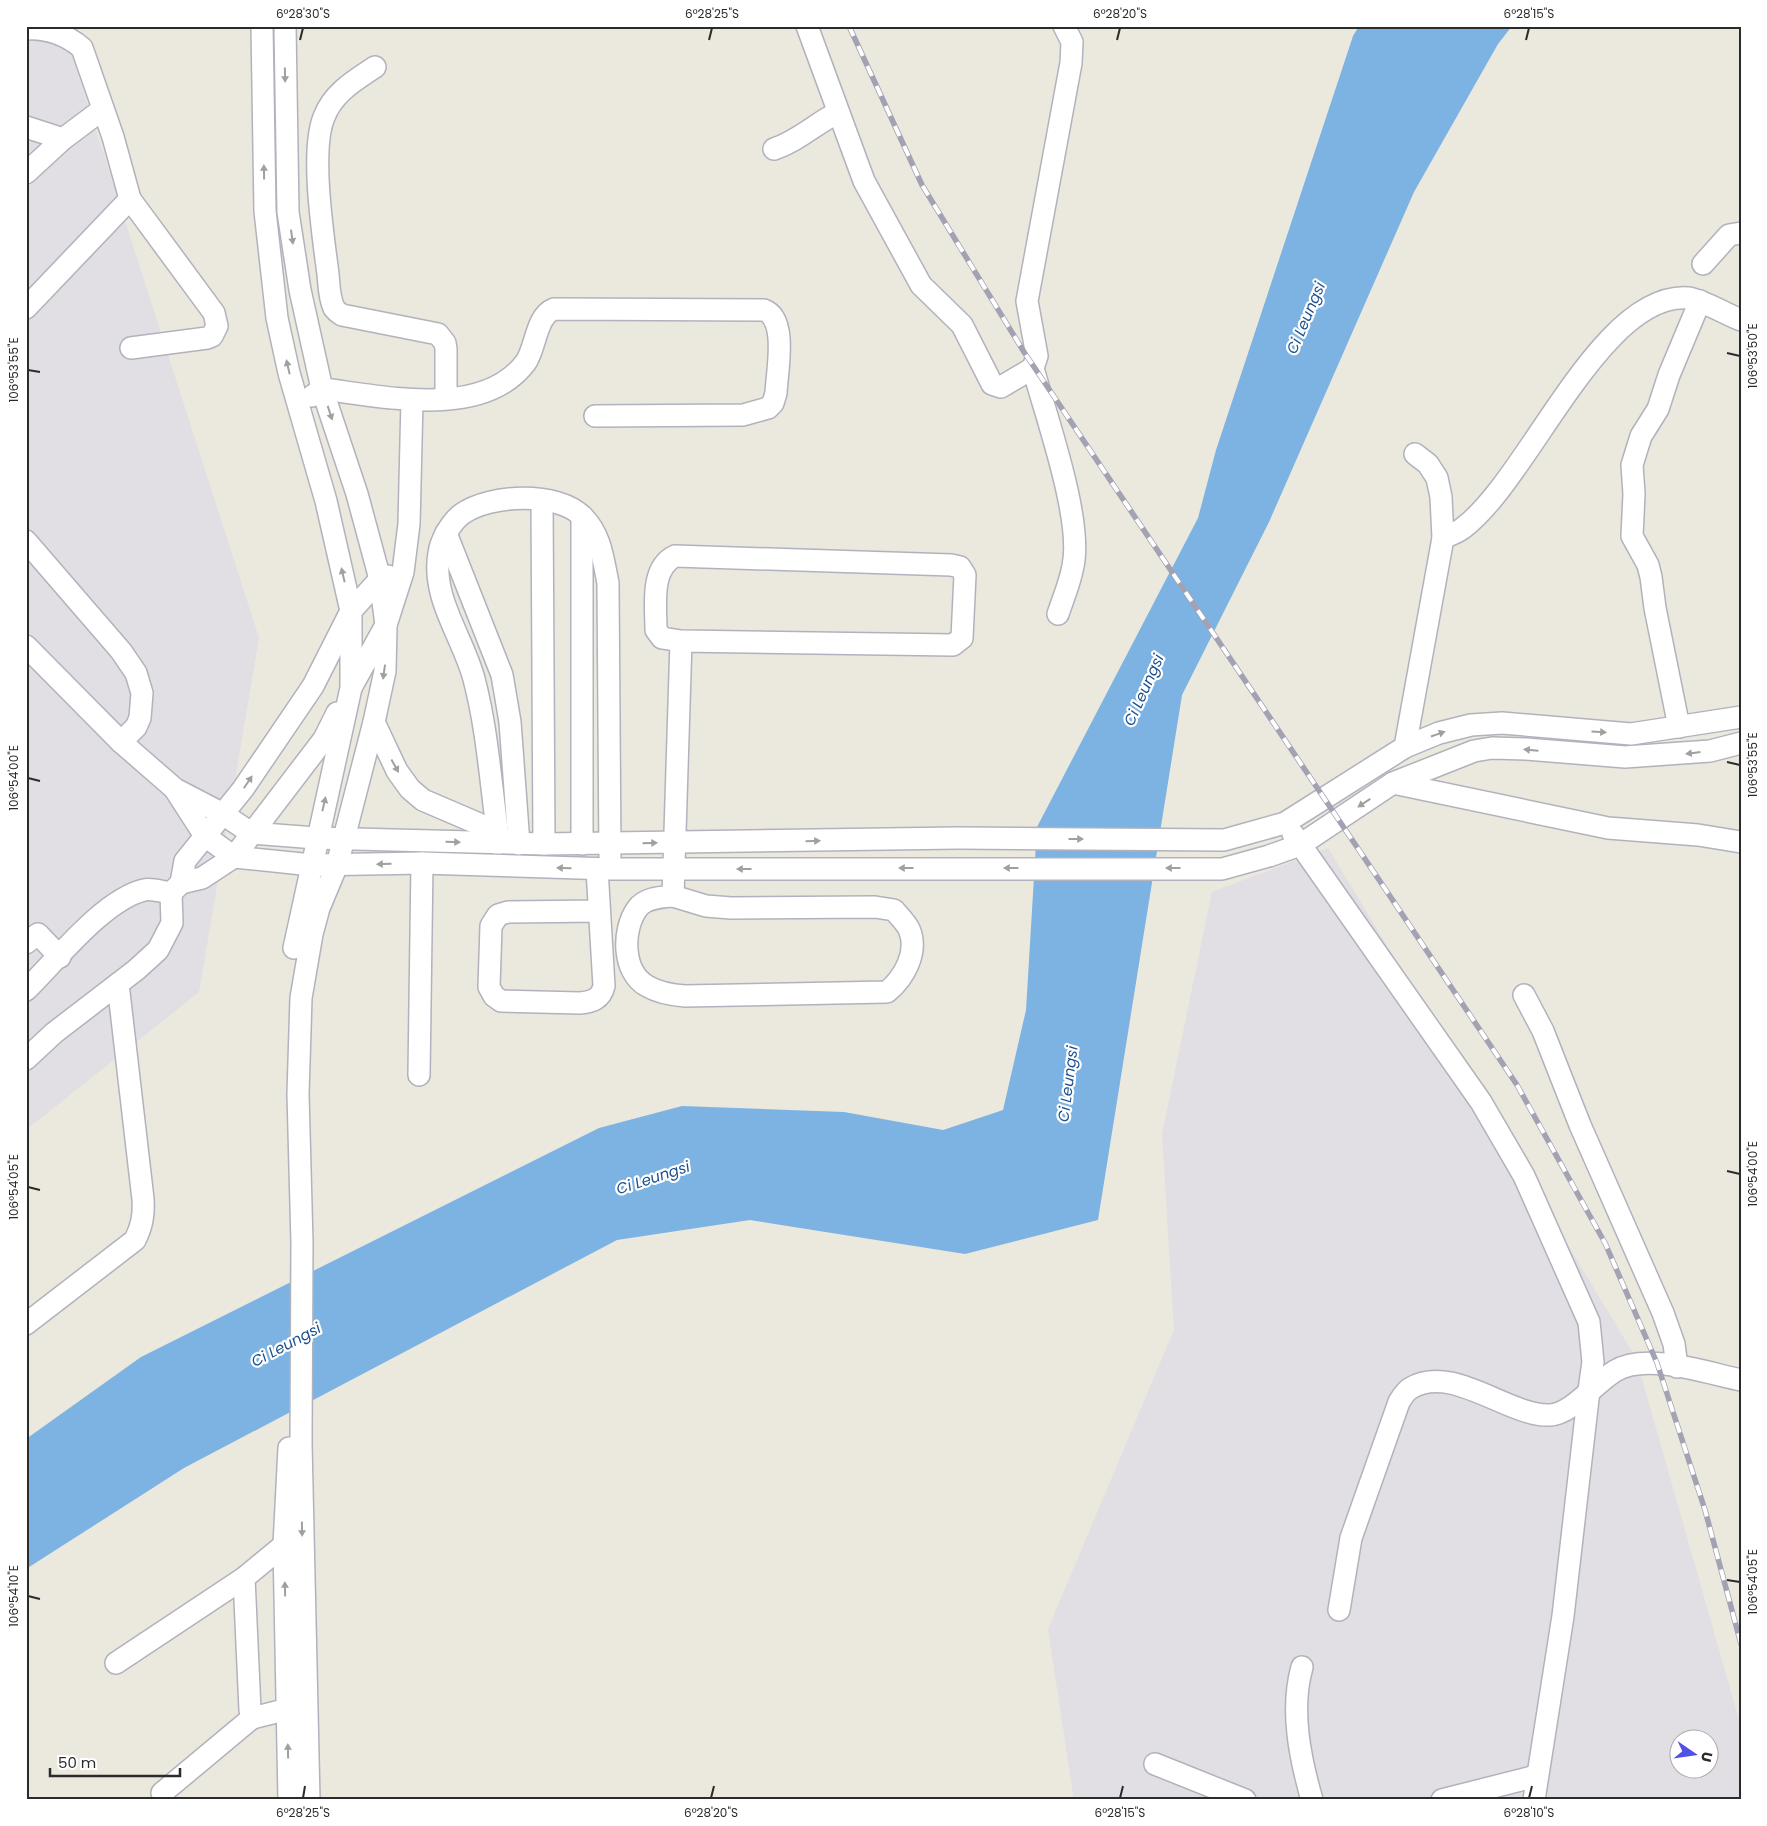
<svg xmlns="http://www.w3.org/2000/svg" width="1767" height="1826" font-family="Poppins,sans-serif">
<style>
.industrial{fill:#e1dee4;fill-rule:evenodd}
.water{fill:#7db3e2}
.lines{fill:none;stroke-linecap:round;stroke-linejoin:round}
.minor-casing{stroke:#b2b2bd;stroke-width:24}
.minor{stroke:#fff;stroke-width:21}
.rail-casing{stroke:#a2a2b3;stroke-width:5.5}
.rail{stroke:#fff;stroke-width:4;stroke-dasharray:11;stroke-linecap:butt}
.oneway{fill:#a0a0a0}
.ticks{fill:none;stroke:#2b2b2b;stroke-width:2}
.labels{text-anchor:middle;stroke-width:4.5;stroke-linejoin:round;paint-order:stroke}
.water-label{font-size:15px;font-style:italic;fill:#1c508e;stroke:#fff}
.neatline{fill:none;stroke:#2b2b2b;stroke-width:2}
.ticks-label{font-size:12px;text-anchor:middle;fill:#2b2b2b}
</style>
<rect width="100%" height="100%" fill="#ebe8de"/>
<!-- industrial -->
<g class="industrial">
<polygon points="26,33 66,37 259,638 199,992 26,1130"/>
<path d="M1328,848L1636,1358L1741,1727V1800H1074L1048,1629L1174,1330L1162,1134L1212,892ZM1680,1738H1710V1768H1680Z"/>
</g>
<!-- water -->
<polygon class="water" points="1359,26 1512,26 1498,44 1414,192 1269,522 1182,695 1098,1220 965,1254 750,1220 617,1240 184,1468 26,1569 26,1439 141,1357 599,1128 682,1106 844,1112 943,1130 1003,1110 1026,1010 1037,827 1198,518 1216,450 1353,36"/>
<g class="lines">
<!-- minor casing -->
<g class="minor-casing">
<g id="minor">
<polyline points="262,26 265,211 277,318 289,373 326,501 351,611 351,688 294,948"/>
<polyline points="285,26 288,212 300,290 322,389 357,494 380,579 386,625 385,671 374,722 337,865 319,908 312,934 301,998 298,1094 302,1243 301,1443 309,1800"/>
<path d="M807,26L864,181L921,285L962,325L992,384L1001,387L1033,368C1046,417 1083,519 1073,566C1070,583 1063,599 1058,614"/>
<path d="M26,29C46,27 67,35 82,48L113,137L130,199L26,308"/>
<path d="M375,67C354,81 333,93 324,117C310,151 323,235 328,274C329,284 329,298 334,308C336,311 339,313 342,315L438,334L445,343L446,349V398"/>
<polyline points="26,127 63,139"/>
<path d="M774,149C798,141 815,124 837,113"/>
<polyline points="26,173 63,139 103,109"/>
<polyline points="130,199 214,313 217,326 212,336 207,338 131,348"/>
<polyline points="1703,264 1729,235 1741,233"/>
<polyline points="1033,368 1037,356 1027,301 1071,63 1072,42 1064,26"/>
<path d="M312,396L322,389C383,396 483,420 526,362C536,347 536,316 554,309L764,310C788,319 777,371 776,393L773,403L768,408L743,415L595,416"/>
<polyline points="542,500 544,844"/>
<polyline points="582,516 582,844"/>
<polyline points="446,533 502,675 510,722 519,844"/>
<path d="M1443,538C1449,535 1457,533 1463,528C1529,479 1600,292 1688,298C1703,300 1725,314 1741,320"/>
<polyline points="26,541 121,651 136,673 142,693 140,718 136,727 121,742"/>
<polyline points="26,646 121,742 175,789 223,814 251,833 316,838 544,844 958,838 1224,840 1285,823 1405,747 1439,733 1471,725 1502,723 1631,734 1741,717"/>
<polyline points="352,686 386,625 403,572 409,524 412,400"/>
<polyline points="374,722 397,771 410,789 423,800 479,824 495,843"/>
<polyline points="1679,727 1655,608 1651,577 1648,565 1632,536 1634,494 1632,465 1641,436 1658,409 1669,375 1700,301"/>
<polyline points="1405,747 1443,538 1441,497 1437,478 1428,464 1415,454"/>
<polyline points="1393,783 1608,828 1698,835 1741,842"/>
<polyline points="176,791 205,836 234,857 312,865 422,863 611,869 1222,869 1269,856 1300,845 1393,783 1474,751 1492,748 1526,749 1625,757 1710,751 1741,743"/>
<polyline points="1293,834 1481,1102 1524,1176 1589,1322 1593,1362 1589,1390 1563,1616 1534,1800"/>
<path d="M499,843C491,789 488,732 474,679C463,637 431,598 439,553C441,540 451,522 462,514C490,494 558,491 583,517C601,535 603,559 608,583L610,857"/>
<path d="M597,869L604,986C601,999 592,1002 580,1003L501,1001L494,996L489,987L491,926L498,915L508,912L599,911"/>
<polyline points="181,883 185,861 243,789 313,686 351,611 380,579 388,576"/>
<path d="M673,896L681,641L953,645L962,638L965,575L960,567L951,565L675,556C650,568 656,606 656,630L662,638L681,641"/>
<path d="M673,896L706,906L731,908L875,907L894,910C899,916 906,923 909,929C919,952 904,978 887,992L685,996C671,995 659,993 647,986C622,972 622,930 637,909C644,898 661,897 673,896Z"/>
<polyline points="26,943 38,934 60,957"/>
<path d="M26,990C56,961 103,900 144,890C151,888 163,892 171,893L181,883L202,878L234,857L324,739L337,713"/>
<polyline points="1524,995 1543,1031 1580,1125 1663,1313 1674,1344 1677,1367"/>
<polyline points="26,1059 54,1033 136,970 158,950 172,923 171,893"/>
<polyline points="419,1075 422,863"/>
<path d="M26,1324L135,1240C142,1226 144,1215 143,1199L118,984"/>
<polyline points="289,1448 284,1545 289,1800"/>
<polyline points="284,1545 244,1578 250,1710 252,1718 300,1706"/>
<path d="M1339,1610L1351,1538L1399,1402C1402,1397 1407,1390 1411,1388C1452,1363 1509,1417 1550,1415C1572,1414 1595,1383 1615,1371C1646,1352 1707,1373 1741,1380"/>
<polyline points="116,1663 244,1578"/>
<path d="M1302,1667C1290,1710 1300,1758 1312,1800"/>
<polyline points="1155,1764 1245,1800"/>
<polyline points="162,1793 252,1718"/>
<polyline points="1442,1800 1536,1776"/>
</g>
</g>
<!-- minor -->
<use href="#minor" class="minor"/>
<!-- rail casing -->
<g class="rail-casing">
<polyline id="rail" points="849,26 922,185 1024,352 1517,1085 1605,1243 1657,1363 1705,1510 1741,1644"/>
</g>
<!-- rail -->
<use href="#rail" class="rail"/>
</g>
<!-- one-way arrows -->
<defs><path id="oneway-solid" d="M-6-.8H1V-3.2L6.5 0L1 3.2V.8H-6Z" transform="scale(1.25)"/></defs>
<g class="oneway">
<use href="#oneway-solid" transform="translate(285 75) rotate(89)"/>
<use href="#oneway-solid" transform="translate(264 172) rotate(-91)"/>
<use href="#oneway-solid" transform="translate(292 237) rotate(82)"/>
<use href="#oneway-solid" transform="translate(288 367) rotate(-103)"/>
<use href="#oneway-solid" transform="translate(330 413) rotate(72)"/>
<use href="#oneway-solid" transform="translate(343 575) rotate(-103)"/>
<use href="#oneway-solid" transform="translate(384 672) rotate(98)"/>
<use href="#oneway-solid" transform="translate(1599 732) rotate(3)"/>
<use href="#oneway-solid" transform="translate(1438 734) rotate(-19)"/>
<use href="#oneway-solid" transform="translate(1531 750) rotate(-175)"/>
<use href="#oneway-solid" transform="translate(1693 753) rotate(173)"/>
<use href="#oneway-solid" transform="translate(395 766) rotate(61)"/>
<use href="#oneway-solid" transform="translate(248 782) rotate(-56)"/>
<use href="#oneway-solid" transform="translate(1364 803) rotate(147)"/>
<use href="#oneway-solid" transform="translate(324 804) rotate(-77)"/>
<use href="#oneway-solid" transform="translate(1076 839)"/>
<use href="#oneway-solid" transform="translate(813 841) rotate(-1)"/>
<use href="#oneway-solid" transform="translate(453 842) rotate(1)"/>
<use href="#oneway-solid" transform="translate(650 843) rotate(-1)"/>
<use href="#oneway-solid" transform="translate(384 864) rotate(179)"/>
<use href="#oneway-solid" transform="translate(564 868) rotate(-178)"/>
<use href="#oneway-solid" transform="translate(906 868) rotate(180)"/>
<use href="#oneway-solid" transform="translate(1011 868) rotate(-180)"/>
<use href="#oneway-solid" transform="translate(1173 868) rotate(-180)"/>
<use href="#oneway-solid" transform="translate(744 869) rotate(180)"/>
<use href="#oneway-solid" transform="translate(302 1529) rotate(89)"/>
<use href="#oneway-solid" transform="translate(285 1589) rotate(-91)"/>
<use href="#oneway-solid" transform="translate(288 1751) rotate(-91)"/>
</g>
<!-- ticks -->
<path class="ticks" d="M300,40L303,28M709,40L712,28M1117,40L1120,28M1526,40L1529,28M1727,353L1740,356M28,370L40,372M1727,762L1740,765M28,778L40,781M1727,1171L1740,1174M28,1187L40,1190M1727,1580L1740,1582M28,1596L40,1599M303,1798L305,1786M711,1798L714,1786M1120,1798L1123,1786M1529,1798L1532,1786"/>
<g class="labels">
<!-- water labels -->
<g class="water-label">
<text transform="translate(1306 318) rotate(-67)" y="5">Ci Leungsi</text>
<text transform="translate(1144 690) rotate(-66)" y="5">Ci Leungsi</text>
<text transform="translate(1068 1084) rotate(-83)" y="5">Ci Leungsi</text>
<text transform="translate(653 1178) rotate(-18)" y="5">Ci Leungsi</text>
<text transform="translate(286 1345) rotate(-28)" y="5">Ci Leungsi</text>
</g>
</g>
<!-- border -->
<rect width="1767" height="1826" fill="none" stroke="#ffffff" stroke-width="55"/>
<!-- north arrow -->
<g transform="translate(1694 1754) rotate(103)"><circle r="24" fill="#ffffff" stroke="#aaaaaa"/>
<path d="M0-4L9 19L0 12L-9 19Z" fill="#5150e7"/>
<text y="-8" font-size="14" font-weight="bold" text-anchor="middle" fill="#2b2b2b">U</text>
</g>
<!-- scale -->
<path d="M50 1768v8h130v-8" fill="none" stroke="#2b2b2b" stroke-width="2.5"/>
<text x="58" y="1768" font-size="15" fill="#2b2b2b" stroke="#ffffff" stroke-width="4" paint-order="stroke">50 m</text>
<rect x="28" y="28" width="1712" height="1770" class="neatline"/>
<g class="ticks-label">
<text x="303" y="18">6°28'30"S</text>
<text x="712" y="18">6°28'25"S</text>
<text x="1120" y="18">6°28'20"S</text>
<text x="1529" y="18">6°28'15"S</text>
<text transform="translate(1753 356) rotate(-90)" y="4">106°53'50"E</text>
<text transform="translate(14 370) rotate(-90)" y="4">106°53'55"E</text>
<text transform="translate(1753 765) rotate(-90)" y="4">106°53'55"E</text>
<text transform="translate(14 778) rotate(-90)" y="4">106°54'00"E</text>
<text transform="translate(1753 1174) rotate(-90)" y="4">106°54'00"E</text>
<text transform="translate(14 1187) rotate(-90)" y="4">106°54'05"E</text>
<text transform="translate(1753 1582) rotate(-90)" y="4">106°54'05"E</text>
<text transform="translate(14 1596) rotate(-90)" y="4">106°54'10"E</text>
<text x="303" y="1817">6°28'25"S</text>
<text x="711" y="1817">6°28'20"S</text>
<text x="1120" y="1817">6°28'15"S</text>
<text x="1529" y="1817">6°28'10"S</text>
</g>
</svg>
